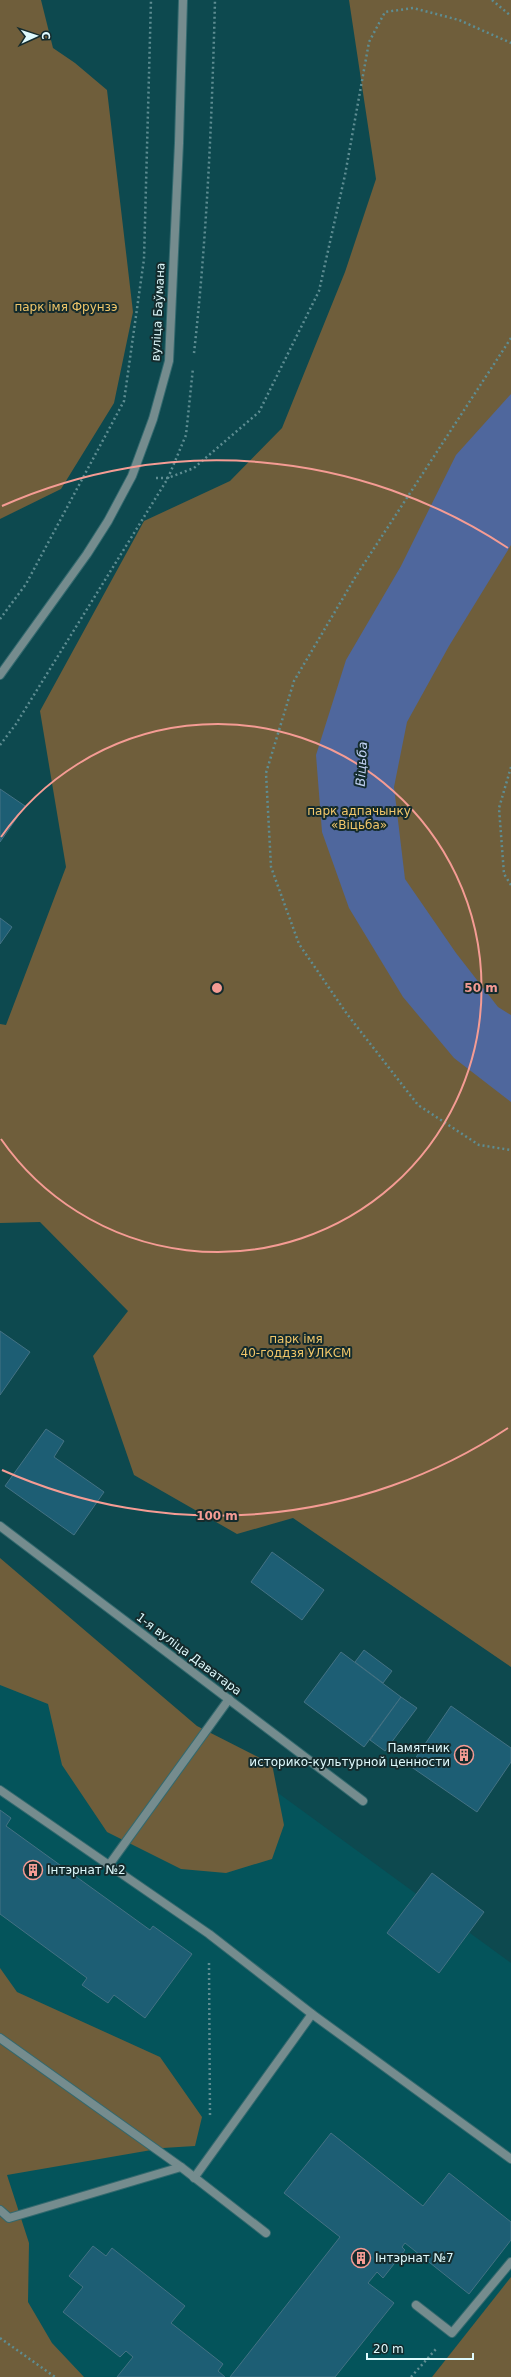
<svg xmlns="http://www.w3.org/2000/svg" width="511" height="2377" font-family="'DejaVu Sans',sans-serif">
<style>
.built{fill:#04545b}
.green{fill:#6f5e3b}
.water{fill:#4f679d}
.building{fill:#1d5e74;stroke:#447284}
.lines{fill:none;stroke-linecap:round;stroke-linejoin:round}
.service-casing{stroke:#33696e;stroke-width:10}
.minor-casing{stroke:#33696e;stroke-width:10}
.tertiary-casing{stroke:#33696e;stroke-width:10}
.path{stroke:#5e8d92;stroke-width:2.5;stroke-dasharray:2 3;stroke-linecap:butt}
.service{stroke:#758c8e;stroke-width:8}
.minor{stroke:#758c8e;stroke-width:8}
.tertiary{stroke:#758c8e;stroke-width:8}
.ring{fill:none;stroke:#f59c94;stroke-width:2}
.labels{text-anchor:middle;stroke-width:4;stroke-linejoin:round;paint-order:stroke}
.park-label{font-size:12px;fill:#f2c76a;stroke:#142b2d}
.street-label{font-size:12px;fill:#dffafd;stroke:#142b2d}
.poi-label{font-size:12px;fill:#dffafd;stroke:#142b2d;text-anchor:start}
.water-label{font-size:13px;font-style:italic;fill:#c3d3f4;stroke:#142b2d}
.centre{fill:#f59c94;stroke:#142b2d;stroke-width:2}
.ring-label{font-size:12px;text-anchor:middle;font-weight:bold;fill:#f59c94;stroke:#142b2d;stroke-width:4;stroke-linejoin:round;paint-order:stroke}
</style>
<rect width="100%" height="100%" fill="#0d494f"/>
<!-- built -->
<polygon class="built" points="0,1590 511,1963 511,2278 432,2377 0,2377"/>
<!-- green -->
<g class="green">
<polygon points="0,0 41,0 53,48 75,63 107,90 133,312 114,403 61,489 0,519"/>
<polygon points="349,0 511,0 511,1667 293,1518 237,1534 134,1475 93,1356 128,1311 40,1222 0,1223 0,1024 6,1025 66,867 40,711 144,521 230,481 282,428 345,272 376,179"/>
<polygon points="0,1558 197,1726 272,1764 284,1825 272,1859 226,1873 181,1869 107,1832 62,1765 48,1704 0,1685"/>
<polygon points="0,1968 17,1992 160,2057 202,2117 195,2146 163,2148 7,2175 29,2243 28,2302 52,2343 84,2377 0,2377"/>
<polygon points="511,2277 511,2377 432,2377"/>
</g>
<!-- water -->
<polygon class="water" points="511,394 511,545 449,646 407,722 394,787 405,879 456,953 498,1007 511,1015 511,1102 454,1058 403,997 349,908 322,832 316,755 346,660 401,566 456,455"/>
<!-- building -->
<g class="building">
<polygon points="0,789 25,806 0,842"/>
<polygon points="0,918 12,927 0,944"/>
<polygon points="0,1331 30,1352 0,1395"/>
<polygon points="46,1429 64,1441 54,1457 104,1492 74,1535 5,1486"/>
<polygon points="272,1552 324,1590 302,1620 251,1582"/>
<polygon points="364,1650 392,1671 383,1683 355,1662"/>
<polygon points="341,1652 401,1697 364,1747 304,1702"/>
<polygon points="401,1697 417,1708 385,1751 370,1740"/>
<polygon points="451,1706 511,1748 511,1762 477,1812 410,1766"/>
<polygon points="0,1810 11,1818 6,1826 150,1930 153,1926 192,1954 145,2018 114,1995 108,2003 82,1985 87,1978 0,1914"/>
<polygon points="432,1873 484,1912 439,1973 387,1933"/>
<polygon points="331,2133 423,2206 449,2173 511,2222 511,2240 469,2294 405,2243 402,2247 405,2250 383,2278 377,2272 368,2283 394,2303 335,2377 230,2377 340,2237 284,2193"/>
<polygon points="93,2246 106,2256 112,2248 185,2306 171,2323 223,2364 218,2371 225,2377 117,2377 133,2357 126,2351 120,2357 63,2312 83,2287 69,2276"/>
</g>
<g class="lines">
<!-- service casing -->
<g class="service-casing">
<g id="service">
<polyline points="0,1790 209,1934 312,2014 511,2159"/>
<polyline points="109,1865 229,1699"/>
<polyline points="0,2038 181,2167"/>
<polyline points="194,2178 312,2014"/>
<polyline points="0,2210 9,2218 181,2167 266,2233"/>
<polyline points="416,2305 452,2333 511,2262"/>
</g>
</g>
<!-- minor casing -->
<g class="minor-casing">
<polyline id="minor" points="0,1526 363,1801"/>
</g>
<!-- tertiary casing -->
<g class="tertiary-casing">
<polyline id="tertiary" points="0,675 87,554 108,521 132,476 153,419 169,361 179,143 183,0"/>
</g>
<!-- path -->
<g class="path">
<polyline points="492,0 511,16"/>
<polyline points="511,338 356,576 294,681 266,773 271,867 299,944 347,1014 418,1105 479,1145 511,1150"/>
<path d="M194,353C207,236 212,118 215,0"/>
<polyline points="156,478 168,478 194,468 259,412 319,291 345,175 369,42 385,12 413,8 459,20 511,43"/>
<polyline points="0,619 26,584 124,401 144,259 151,0"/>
<polyline points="0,745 16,724 168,478 186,435 193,368"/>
<polyline points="511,767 499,808 504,874 511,885"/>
<polyline points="209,1963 210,2116"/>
<polyline points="0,2338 55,2377"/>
<polyline points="411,2377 436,2349"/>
</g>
<!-- service -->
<use href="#service" class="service"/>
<!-- minor -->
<use href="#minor" class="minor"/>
<!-- tertiary -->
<use href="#tertiary" class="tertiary"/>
</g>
<!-- distance rings -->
<g class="ring">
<path d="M1 837A264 264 0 1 1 1 1139"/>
<path d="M508 1428A528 528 0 0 1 2 1470M2 506A528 528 0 0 1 508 548"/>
</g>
<!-- icons -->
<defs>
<g id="building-ring" transform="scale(1)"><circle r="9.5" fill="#142b2d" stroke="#f59c94" stroke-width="1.5"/><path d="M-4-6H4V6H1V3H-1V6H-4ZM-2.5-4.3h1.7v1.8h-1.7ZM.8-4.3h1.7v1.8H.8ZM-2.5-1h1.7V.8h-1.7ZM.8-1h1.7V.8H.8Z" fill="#f59c94"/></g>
</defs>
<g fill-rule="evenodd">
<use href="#building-ring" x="464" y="1755"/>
<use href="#building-ring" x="33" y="1870"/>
<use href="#building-ring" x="361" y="2258"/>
</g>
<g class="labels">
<!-- park labels -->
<g class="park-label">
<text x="66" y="311">парк імя Фрунзэ</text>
<text x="359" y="815">парк адпачынку<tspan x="359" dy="14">«Віцьба»</tspan></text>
<text x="296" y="1343">парк імя<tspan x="296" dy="14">40-годдзя УЛКСМ</tspan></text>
</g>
<!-- street labels -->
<g class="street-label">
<text transform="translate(158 312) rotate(-87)" y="4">вуліца Баўмана</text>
<text transform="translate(189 1654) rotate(37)" y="4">1-я вуліца Даватара</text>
</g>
<!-- poi labels -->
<g class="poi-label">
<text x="450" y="1752" text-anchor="end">Памятник<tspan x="450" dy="14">историко-культурной ценности</tspan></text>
<text x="47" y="1874">Інтэрнат №2</text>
<text x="375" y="2262">Інтэрнат №7</text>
</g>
<!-- water labels -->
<g class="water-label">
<text transform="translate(361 764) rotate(-87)" y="5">Віцьба</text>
</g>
</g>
<circle cx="217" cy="988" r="6" class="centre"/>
<g class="ring-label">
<text x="481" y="992">50 m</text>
<text x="217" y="1520">100 m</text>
</g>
<!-- north arrow -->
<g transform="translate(36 36) rotate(87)" stroke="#142b2d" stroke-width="3" paint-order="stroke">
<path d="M0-3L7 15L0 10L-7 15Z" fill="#dffafd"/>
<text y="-6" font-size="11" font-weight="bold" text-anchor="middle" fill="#dffafd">С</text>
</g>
<!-- scale -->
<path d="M367 2353v6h106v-6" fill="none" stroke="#dffafd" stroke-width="2"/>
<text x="373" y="2353" font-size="12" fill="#dffafd" stroke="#142b2d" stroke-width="3" paint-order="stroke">20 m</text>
</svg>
